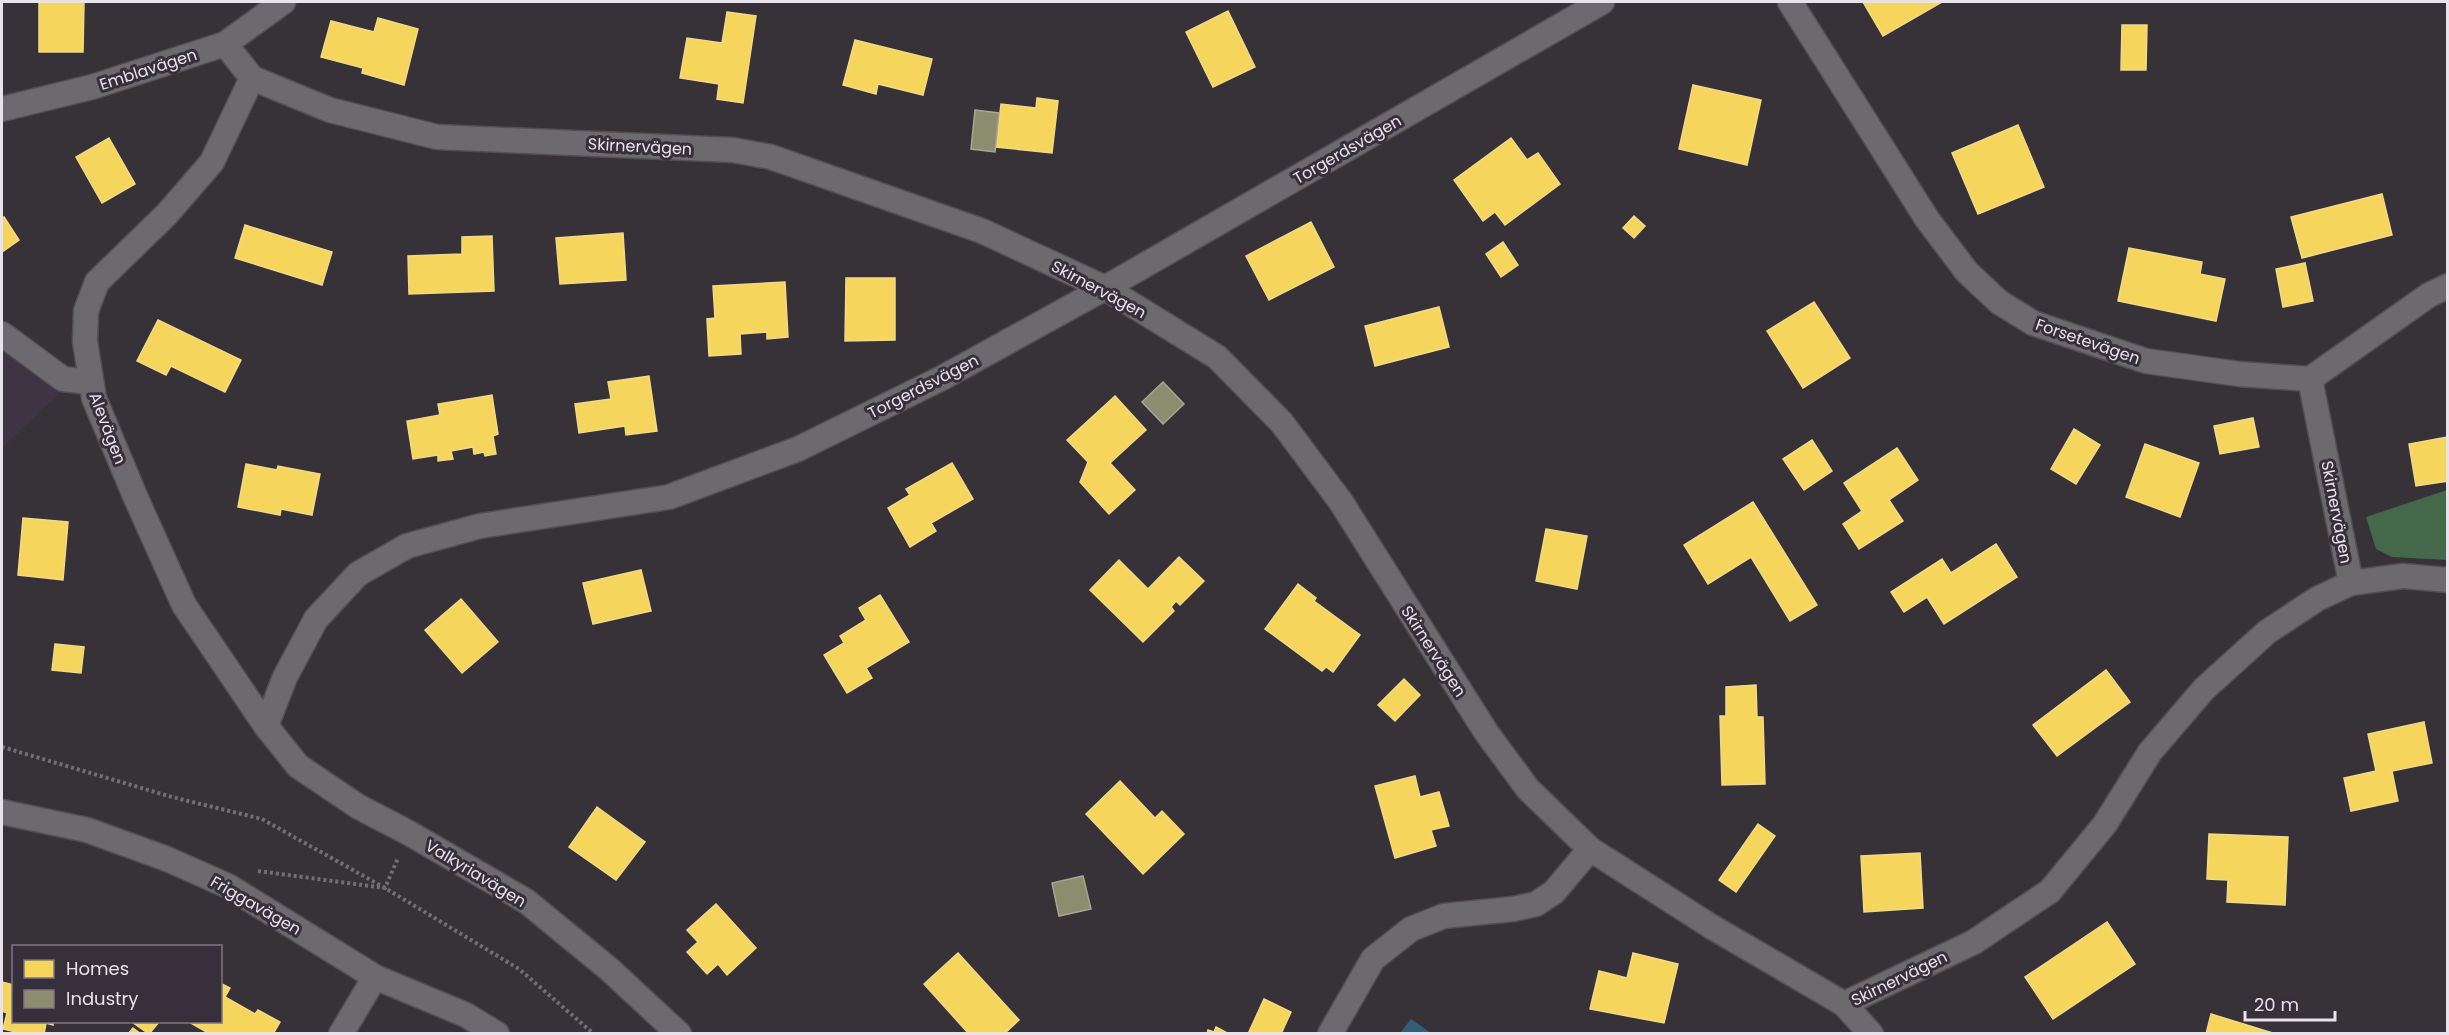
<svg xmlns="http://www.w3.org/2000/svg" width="2449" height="1035" font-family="Poppins,sans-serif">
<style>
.built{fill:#3f3444}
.forest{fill:#45674a}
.water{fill:#325e7a}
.homes{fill:#f6d55c;stroke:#f2d987;stroke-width:1.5}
.industry{fill:#8c8c6e;stroke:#a8a693;stroke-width:1.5}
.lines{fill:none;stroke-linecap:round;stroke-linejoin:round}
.minor-casing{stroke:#524f54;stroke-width:27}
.path{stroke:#726f74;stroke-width:4;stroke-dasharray:3 3;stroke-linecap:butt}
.minor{stroke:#6d6a6f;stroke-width:24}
.labels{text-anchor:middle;stroke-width:6;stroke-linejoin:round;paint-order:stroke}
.street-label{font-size:16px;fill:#e8e2ea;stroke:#372f3b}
</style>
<rect width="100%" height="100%" fill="#363238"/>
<!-- built -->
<polygon class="built" points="2,340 66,387 2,448"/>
<!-- forest -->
<polygon class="forest" points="2447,490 2447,560 2392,557 2376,549 2366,517"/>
<!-- water -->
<polygon class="water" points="1411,1019 1431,1033 1400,1033"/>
<!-- homes -->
<g class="homes">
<polygon points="39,2 84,2 83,52 39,52"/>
<polygon points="1863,2 1942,2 1883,36"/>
<polygon points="1228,11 1255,67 1213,87 1186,32"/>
<polygon points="727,12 756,16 743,103 717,99 719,84 680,78 687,38 722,43"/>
<polygon points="378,18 418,29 404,85 362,73 363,68 321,57 331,21 374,32"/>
<polygon points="2122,25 2147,25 2146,70 2121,70"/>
<polygon points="855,40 932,59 923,95 878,84 876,94 843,85"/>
<polygon points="1693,85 1761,100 1747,165 1679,149"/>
<polygon points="1037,98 1058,101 1052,153 996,147 1001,104 1036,108"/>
<polygon points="2018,125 2044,187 1978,214 1952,153"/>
<polygon points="109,138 135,184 102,203 76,157"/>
<polygon points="1511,138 1527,160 1538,153 1560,184 1505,225 1495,212 1483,221 1454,180"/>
<polygon points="2382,194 2392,235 2302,258 2291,217"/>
<polygon points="1634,216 1645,226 1634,238 1623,228"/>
<polygon points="4,217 19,240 2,252 2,218"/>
<polygon points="1311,222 1334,267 1269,300 1246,256"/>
<polygon points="245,225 332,252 322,285 235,258"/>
<polygon points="623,233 626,280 560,284 556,238"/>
<polygon points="492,236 494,291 409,294 408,256 462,254 462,237"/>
<polygon points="1503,242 1518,265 1501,277 1486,254"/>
<polygon points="2129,248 2202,262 2200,274 2225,279 2216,321 2118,301"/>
<polygon points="2305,263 2313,301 2283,307 2276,269"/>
<polygon points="846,278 895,278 895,340 845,341"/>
<polygon points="785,282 788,337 767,339 767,332 740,334 741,354 709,356 707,319 715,318 713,286"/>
<polygon points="1814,302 1850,358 1803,388 1767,331"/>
<polygon points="1439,307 1449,347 1375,366 1365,326"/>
<polygon points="158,320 241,360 225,392 171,366 166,375 137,361"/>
<polygon points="649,376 657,431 626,435 625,426 579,433 575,404 611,399 608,382"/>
<polygon points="492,395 498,434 493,436 496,454 485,456 484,452 474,454 473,447 451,451 453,459 438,461 438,455 413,459 407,421 440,415 438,404"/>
<polygon points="1115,396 1146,430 1110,463 1135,490 1109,514 1080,482 1088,462 1067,440"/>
<polygon points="2253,418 2259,447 2220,454 2214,426"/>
<polygon points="2074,429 2100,445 2076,484 2051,469"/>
<polygon points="2448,437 2448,481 2416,486 2409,444"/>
<polygon points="1812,440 1832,471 1804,490 1783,459"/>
<polygon points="2145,444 2199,463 2180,517 2126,497"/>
<polygon points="1897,448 1918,480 1889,500 1903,521 1859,549 1843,524 1862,511 1844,483"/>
<polygon points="952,463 973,499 931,523 936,531 910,547 888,508 910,495 906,489"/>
<polygon points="246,464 277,470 278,466 320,474 312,515 281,509 280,515 238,507"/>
<polygon points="1753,502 1817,605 1790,621 1751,557 1708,584 1684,545"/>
<polygon points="23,518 68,522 63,580 18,575"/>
<polygon points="1546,529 1587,536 1577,589 1536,581"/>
<polygon points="1996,544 2017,577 1944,624 1927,597 1904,612 1891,592 1942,559 1951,573"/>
<polygon points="1179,557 1204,581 1180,605 1176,601 1171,607 1174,611 1143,642 1090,590 1119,560 1148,589"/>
<polygon points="641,570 651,611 593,624 583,583"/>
<polygon points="1298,584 1316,598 1314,601 1360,635 1333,672 1326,667 1322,671 1265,629"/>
<polygon points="880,595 909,642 866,668 872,678 847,693 824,655 844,643 840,636 866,620 859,608"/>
<polygon points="461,599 498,642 462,673 425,630"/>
<polygon points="55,644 84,647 81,673 52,670"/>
<polygon points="2106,670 2130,702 2057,756 2033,725"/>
<polygon points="1404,679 1420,695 1395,721 1378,705"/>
<polygon points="1756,685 1757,717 1763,717 1765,784 1722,785 1720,716 1726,716 1726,687"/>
<polygon points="2424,722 2432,763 2392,771 2398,801 2351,811 2344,778 2376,771 2368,734"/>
<polygon points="1415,776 1420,797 1439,792 1449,826 1431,830 1436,846 1395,858 1375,786"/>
<polygon points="1120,781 1155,818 1162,811 1184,834 1143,874 1086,814"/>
<polygon points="597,807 645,842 616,880 569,847"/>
<polygon points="1758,824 1775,836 1736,892 1719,880"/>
<polygon points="2209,834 2288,837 2285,905 2227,902 2228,880 2207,879"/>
<polygon points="1920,853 1923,908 1864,912 1861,856"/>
<polygon points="716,904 756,948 727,975 718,964 707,974 687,952 698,942 687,930"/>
<polygon points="2107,922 2135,964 2053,1019 2025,977"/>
<polygon points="958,953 1019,1020 1004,1034 969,1034 924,984"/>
<polygon points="1633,953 1678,964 1664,1023 1590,1009 1599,971 1627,978"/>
<polygon points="2,982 14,985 14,1022 53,1022 53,1025 46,1023 44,1034 24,1034 3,1029 7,1013 2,1011"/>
<polygon points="220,983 230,988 225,997 255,1014 258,1010 280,1022 273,1034 210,1034 189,1022 220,1022"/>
<polygon points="1264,999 1291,1012 1281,1034 1248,1034"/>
<polygon points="2211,1014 2276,1034 2206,1034"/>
<polygon points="132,1022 159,1022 149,1034"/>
<polygon points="1216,1027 1229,1034 1207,1034 1208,1030 1214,1032"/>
<polygon points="133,1028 141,1034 128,1034"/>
</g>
<!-- industry -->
<g class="industry">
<polygon points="975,110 999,113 995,152 971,149"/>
<polygon points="1163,382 1184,404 1163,424 1142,402"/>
<polygon points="1083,876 1091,909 1059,916 1052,883"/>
</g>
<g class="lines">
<!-- minor casing -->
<g class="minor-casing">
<g id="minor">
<polyline points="1790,2 1927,219 1967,272 1999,302 2033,323 2146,361 2239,374 2310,379 2429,295 2448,286"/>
<polyline points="225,44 252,78 330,110 437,137 733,150 771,157 982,231 1105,288 1217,357 1282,423 1341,502 1486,732 1528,789 1590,849 1712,927 1844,1004 1974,942 2050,891 2105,824 2150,752 2204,689 2267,632 2317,599 2351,583 2310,379"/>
<polyline points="252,78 212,162 167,214 97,282 86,311 85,342 94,398 135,496 184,605 266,726 298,766 359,807 409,833 526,901 609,969 679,1034"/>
<polyline points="2,109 92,87 225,44 283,2"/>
<polyline points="2,334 63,379 90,382"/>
<polyline points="2351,583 2403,576 2448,580"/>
<polyline points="266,726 285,677 316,619 358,574 407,546 480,526 669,497 798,449 942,378 1105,288 1602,2"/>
<polyline points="2,812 87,830 167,859 228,886 375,977 466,1015 497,1034"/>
<polyline points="1844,1004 1871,1034"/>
<polyline points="341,1034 375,977"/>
<polyline points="1330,1034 1373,959 1411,929 1444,916 1513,909 1536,904 1554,892 1590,849"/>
</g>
</g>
<!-- path -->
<g class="path">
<polyline points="2,747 172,797 262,819 385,888 519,969 594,1034"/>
<polyline points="258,871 385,888 398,858"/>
</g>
<!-- minor -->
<use href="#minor" class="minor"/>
</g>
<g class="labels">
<!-- street labels -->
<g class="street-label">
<text transform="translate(148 69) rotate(-18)" y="6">Emblavägen</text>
<text transform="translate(640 146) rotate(3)" y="6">Skirnervägen</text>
<text transform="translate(1347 149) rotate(-30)" y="6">Torgerdsvägen</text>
<text transform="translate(1099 289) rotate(28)" y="6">Skirnervägen</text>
<text transform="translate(2088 341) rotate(19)" y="6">Forsetevägen</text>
<text transform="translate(923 386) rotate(-27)" y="6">Torgerdsvägen</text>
<text transform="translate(108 428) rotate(69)" y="6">Alevägen</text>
<text transform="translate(2337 512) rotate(79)" y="6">Skirnervägen</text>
<text transform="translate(1434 651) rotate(57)" y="6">Skirnervägen</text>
<text transform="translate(476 873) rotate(31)" y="6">Valkyriavägen</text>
<text transform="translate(256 905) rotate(30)" y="6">Friggavägen</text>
<text transform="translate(1899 978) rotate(-26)" y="6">Skirnervägen</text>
</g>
</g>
<!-- border -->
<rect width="2449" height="1035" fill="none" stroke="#e8e2ea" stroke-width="6"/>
<!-- legend -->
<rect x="12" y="945" width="210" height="78" fill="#372f3b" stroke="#7e7781" stroke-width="1.5"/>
<rect x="24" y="960" width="30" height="18" fill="#f6d55c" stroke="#7e7781" stroke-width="1.5"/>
<text x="66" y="975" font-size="18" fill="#e8e2ea">Homes</text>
<rect x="24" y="990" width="30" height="18" fill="#8c8c6e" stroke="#7e7781" stroke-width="1.5"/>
<text x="66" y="1005" font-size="18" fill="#e8e2ea">Industry</text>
<!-- scale -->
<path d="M2245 1011v9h90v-9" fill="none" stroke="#e8e2ea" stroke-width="3"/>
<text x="2254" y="1011" font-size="18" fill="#e8e2ea" stroke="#372f3b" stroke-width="4.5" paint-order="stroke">20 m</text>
</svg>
